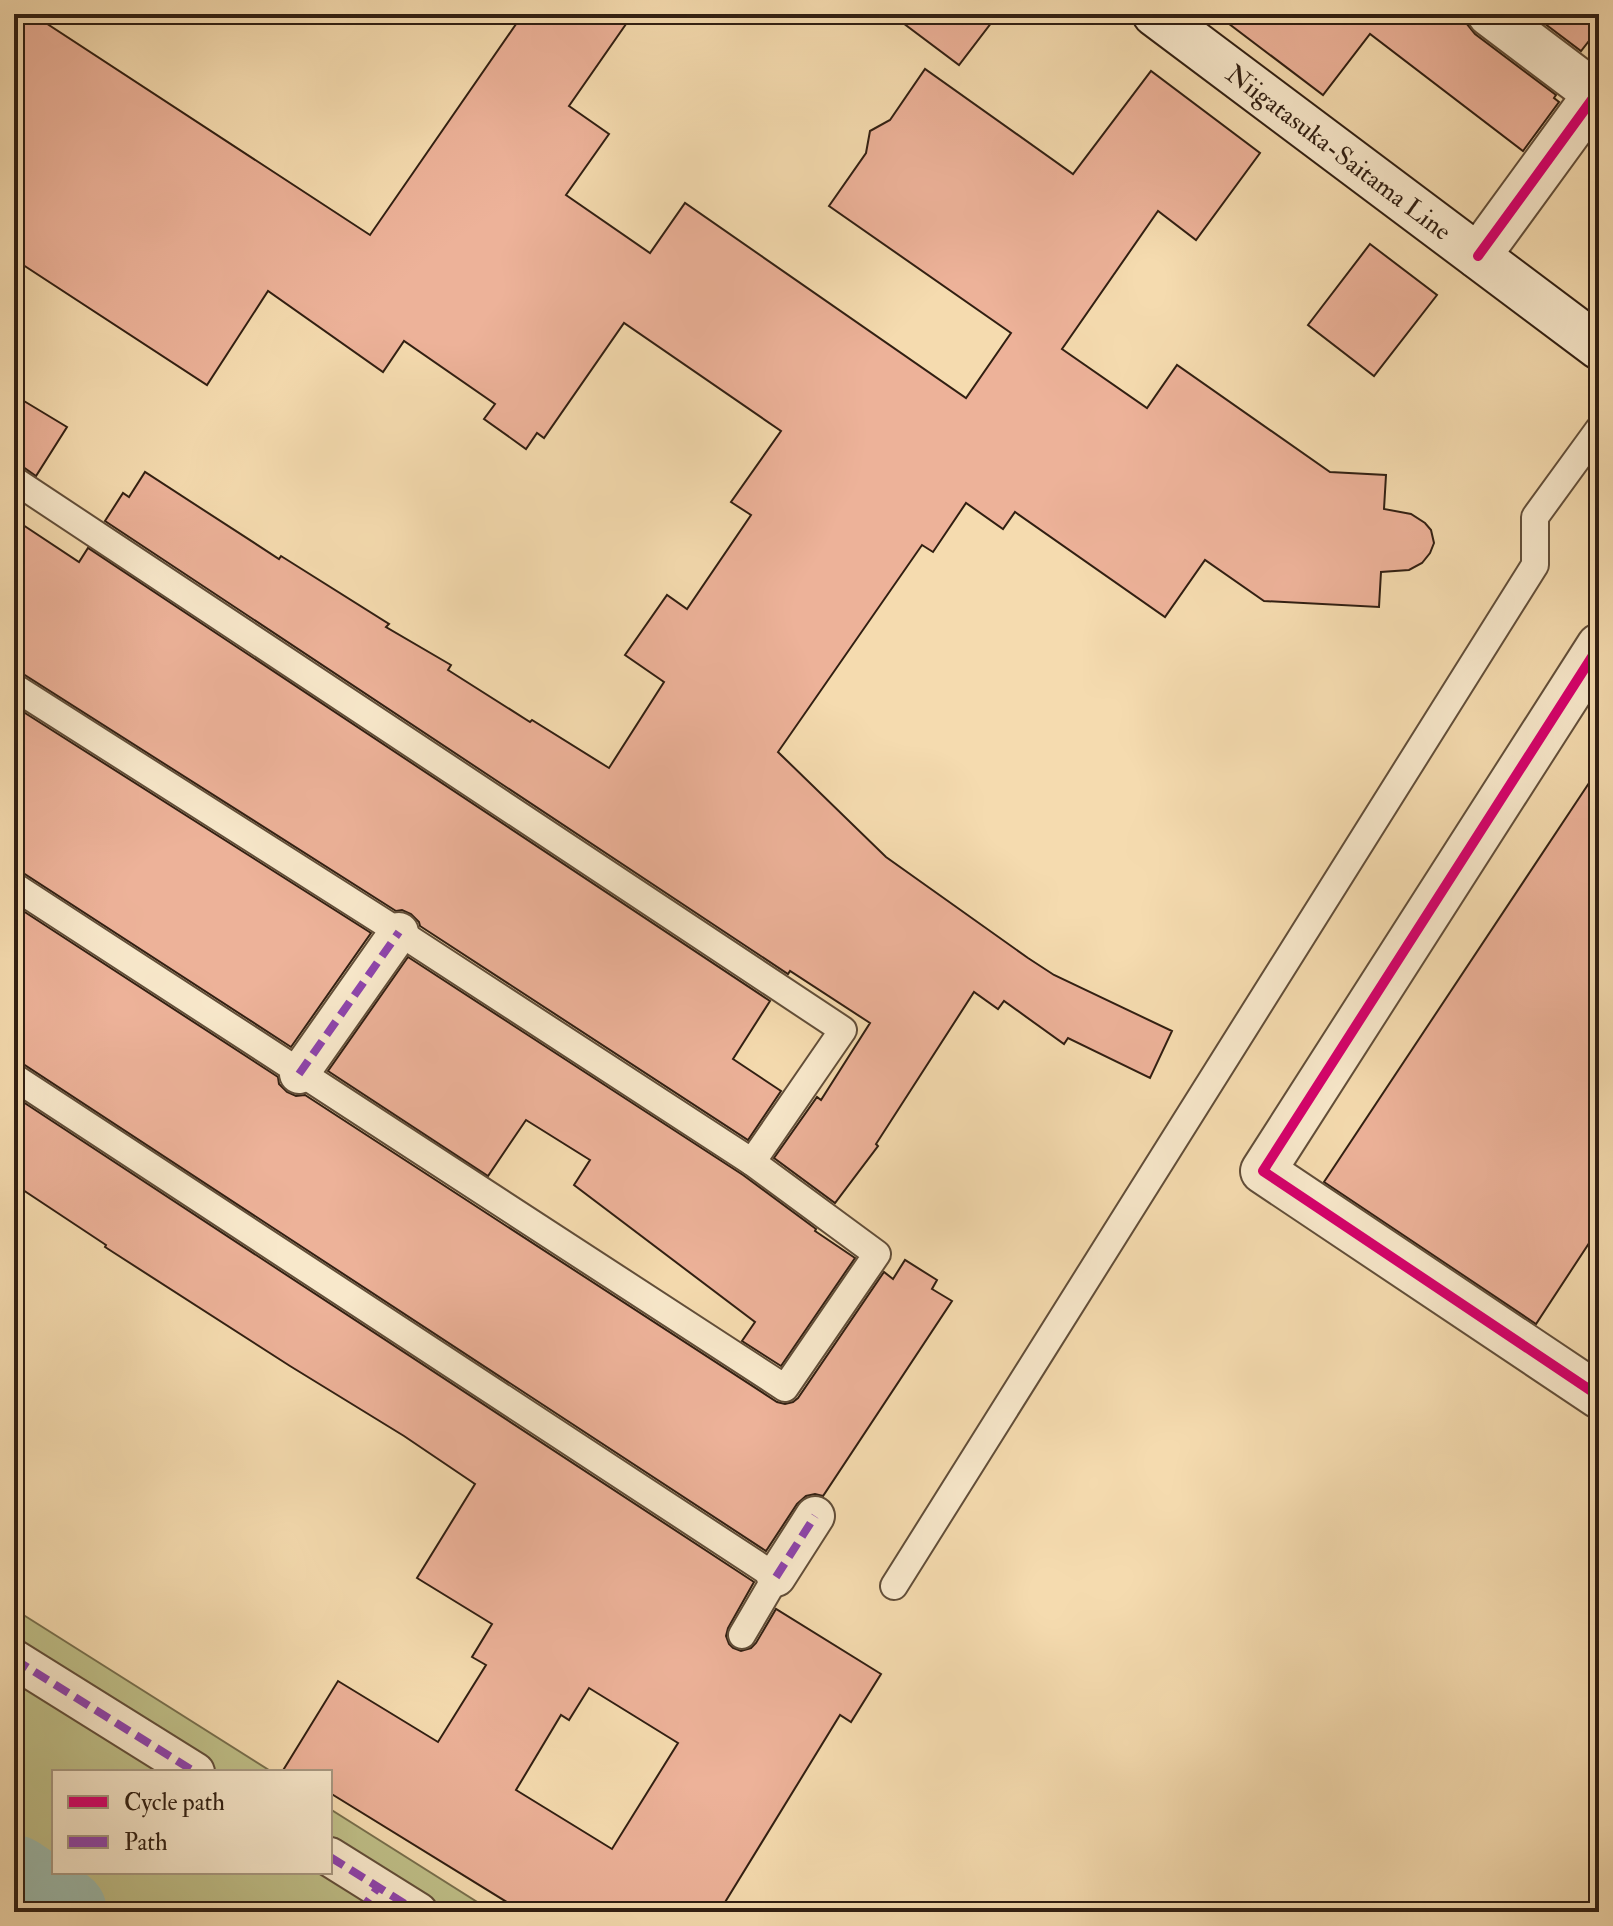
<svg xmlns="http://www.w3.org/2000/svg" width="1613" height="1926" font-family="'IM FELL Double Pica',serif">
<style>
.green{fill:#bfbf88;stroke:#786f4d;stroke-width:2}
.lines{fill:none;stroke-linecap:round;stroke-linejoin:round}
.river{stroke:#9cbbad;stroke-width:88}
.building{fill:#edb299;stroke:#311f12;stroke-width:2;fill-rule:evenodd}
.service-casing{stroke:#624e39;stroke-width:30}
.pedestrian-casing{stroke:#624e39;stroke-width:42}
.minor-casing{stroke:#624e39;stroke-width:48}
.secondary-casing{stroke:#311f12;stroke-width:48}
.service{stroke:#f8e8cb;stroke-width:26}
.pedestrian{stroke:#f8e8cb;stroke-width:38}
.minor{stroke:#f8e8cb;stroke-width:44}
.secondary{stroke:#f8e8cb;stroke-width:44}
.quiet{stroke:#8e44ad;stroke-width:8;stroke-dasharray:16 8;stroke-linecap:butt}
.cycleway-casing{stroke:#f8e8cb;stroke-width:15}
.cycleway{stroke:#d6006c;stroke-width:10}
.labels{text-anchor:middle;stroke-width:6;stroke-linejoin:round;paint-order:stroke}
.street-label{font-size:26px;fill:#311f12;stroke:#f8e8cb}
</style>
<rect width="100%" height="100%" fill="#f5dbaf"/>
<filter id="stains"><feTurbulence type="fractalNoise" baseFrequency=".0025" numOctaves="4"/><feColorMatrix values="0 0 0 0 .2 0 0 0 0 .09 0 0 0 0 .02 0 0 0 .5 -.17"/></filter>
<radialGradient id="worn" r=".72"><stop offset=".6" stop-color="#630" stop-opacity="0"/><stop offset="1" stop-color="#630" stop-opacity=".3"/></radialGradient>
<!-- green -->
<polygon class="green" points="14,1609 272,1772 54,1772 54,1872 330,1872 330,1809 493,1912 14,1912"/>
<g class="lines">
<!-- river -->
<polyline class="river" points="14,1879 63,1912"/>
</g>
<!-- building -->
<g class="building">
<polygon points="14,14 32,14 370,235 523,14 633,14 569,106 609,134 566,195 650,253 685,203 966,398 1011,333 829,206 866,153 870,131 890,120 925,69 1073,174 1151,71 1260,153 1196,240 1158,211 1062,349 1147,408 1177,365 1330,472 1386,475 1384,509 1411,514 1425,523 1431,530 1434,543 1430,553 1422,563 1409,570 1381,572 1379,607 1264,601 1205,560 1165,617 1015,512 1003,529 966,503 933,552 922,545 778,752 886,857 1028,958 1054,975 1172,1031 1150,1078 1068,1038 1064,1044 1004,1001 998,1009 974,992 876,1144 878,1146 835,1203 774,1158 817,1097 821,1100 870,1023 790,971 788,974 105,521 123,493 129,497 145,472 279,559 281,556 389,624 386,627 451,665 448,670 530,722 532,720 609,768 664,682 625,655 667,595 687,609 751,515 731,502 781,431 624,323 544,438 537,433 526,449 484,419 495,404 404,341 383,372 268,291 207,385 14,259"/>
<polygon points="891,14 998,14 959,65"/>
<polygon points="1216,14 1466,14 1467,24 1475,34 1556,95 1554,98 1559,102 1523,151 1370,34 1323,95"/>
<polygon points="1532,14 1599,14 1599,28 1581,51"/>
<polygon points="1370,244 1437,295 1374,376 1308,325"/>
<polygon points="14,395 67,427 36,476 23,467 14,464"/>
<polygon points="14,519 79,562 88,548 770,1001 733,1059 781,1091 748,1140 420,926 419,922 411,914 402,910 396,911 23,674 14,671"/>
<polygon points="14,706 371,933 291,1047 23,873 14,870"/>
<polygon points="1599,768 1599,1228 1536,1324 1324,1182"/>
<polygon points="14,905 278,1077 279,1084 287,1092 296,1096 305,1095 777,1402 785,1404 793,1402 798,1398 884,1272 893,1279 905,1260 937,1280 932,1289 952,1301 823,1496 815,1494 806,1496 797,1504 766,1551 23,1064 14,1061"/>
<polygon points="408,957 743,1175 816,1229 815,1231 855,1258 781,1366 742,1341 755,1322 574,1185 590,1160 526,1120 488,1176 328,1071"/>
<path d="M14,1096L754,1582L728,1628L726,1636L729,1644L733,1648L741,1651L751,1648L756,1643L776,1609L881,1674L851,1722L840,1715L719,1912H523L330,1793V1772H282L338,1681L438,1742L486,1665L472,1657L492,1624L417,1578L475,1484L404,1436L290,1366L105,1247L106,1245L14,1184ZM589,1688L678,1743L612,1849L516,1790L561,1715L569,1720Z"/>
</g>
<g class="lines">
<!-- service casing -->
<g class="service-casing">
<g id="service">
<polyline points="14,480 843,1030 752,1162 399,932 14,687"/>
<polyline points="14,886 785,1388 877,1254 752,1162"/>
<polyline points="14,1077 776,1577 742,1635"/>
<polyline points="894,1586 1535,565 1535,517 1599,429"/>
</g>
</g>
<!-- pedestrian casing -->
<g class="pedestrian-casing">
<g id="pedestrian">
<polyline points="299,1074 399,932"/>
<polyline points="776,1577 815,1516"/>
<polyline points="14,1659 195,1772"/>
<polyline points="330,1857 418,1912"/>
</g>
</g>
<!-- minor casing -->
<g class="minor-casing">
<g id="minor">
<polyline points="1490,14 1596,94"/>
<polyline points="1478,256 1599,90"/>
<polyline points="1599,646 1263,1171 1599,1396"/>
</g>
</g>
<!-- secondary casing -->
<g class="secondary-casing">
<g id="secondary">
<path id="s1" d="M1155,14L1599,347"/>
</g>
</g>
<!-- service -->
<use href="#service" class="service"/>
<!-- pedestrian -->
<use href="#pedestrian" class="pedestrian"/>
<!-- minor -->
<use href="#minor" class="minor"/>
<!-- secondary -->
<use href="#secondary" class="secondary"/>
<!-- quiet -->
<g class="quiet">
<polyline points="299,1074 399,932"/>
<polyline points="776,1577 815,1516"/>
<polyline points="14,1659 195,1772"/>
<polyline points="330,1857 418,1912"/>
<polyline points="360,1912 378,1887"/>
</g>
<!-- cycleway casing -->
<g class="cycleway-casing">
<g id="cycleway">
<polyline points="1478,256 1599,90"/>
<polyline points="1599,646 1263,1171 1599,1396"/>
</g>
</g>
<!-- cycleway -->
<use href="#cycleway" class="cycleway"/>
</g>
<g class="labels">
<!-- street labels -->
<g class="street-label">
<text dy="9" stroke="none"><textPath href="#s1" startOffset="230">Niigatasuka-Saitama Line</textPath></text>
</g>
</g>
<!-- margin -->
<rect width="1613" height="1926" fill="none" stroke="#f5dbaf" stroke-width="48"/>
<rect x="16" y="16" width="1581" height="1894" fill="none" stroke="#311f12" stroke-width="4"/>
<rect x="24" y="24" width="1565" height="1878" fill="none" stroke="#311f12" stroke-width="2"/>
<!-- legend -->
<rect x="52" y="1770" width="280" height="104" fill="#f8e8cb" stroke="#a89881" stroke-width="2"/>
<rect x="68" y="1796" width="40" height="12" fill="#d6006c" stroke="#a89881" stroke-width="2"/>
<text x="124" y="1810" font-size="24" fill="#311f12">Cycle path</text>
<rect x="68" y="1836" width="40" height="12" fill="#8e44ad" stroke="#a89881" stroke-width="2"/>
<text x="124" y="1850" font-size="24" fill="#311f12">Path</text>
<rect width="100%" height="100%" filter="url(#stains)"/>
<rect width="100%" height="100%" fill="url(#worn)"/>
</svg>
